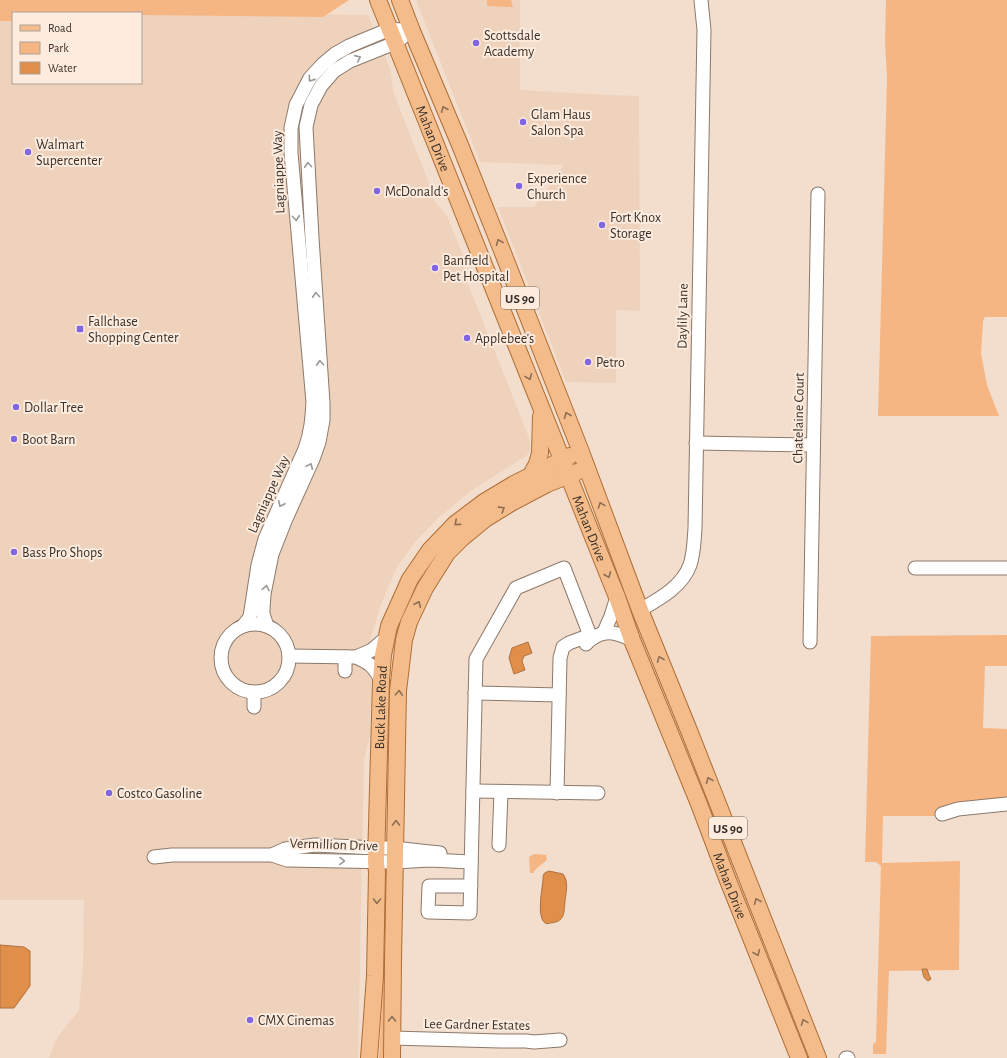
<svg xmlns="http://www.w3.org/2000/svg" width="1007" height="1058" font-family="'Alegreya Sans',sans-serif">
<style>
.built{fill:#eed2bc;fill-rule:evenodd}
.green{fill:#f6b684}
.water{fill:#e08f4a;stroke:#ae7240}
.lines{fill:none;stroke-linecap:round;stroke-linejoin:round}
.minor-casing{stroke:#8d796a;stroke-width:15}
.major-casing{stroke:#ad6e36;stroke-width:18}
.minor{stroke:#fff;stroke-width:13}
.major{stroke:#f4bc8b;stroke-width:16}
.oneway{stroke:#9c9894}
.oneway2{stroke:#8d6f55}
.poi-dot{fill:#8166e2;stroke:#fdebde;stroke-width:1.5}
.labels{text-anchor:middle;stroke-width:4;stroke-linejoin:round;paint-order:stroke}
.shield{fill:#fdebde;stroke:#73685f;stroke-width:1}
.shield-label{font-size:13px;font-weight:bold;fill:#383029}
.poi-label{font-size:14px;fill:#383029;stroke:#fdebde;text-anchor:start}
.street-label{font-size:14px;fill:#383029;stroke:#fdebde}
</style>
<rect width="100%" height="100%" fill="#f3ddcc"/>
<!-- built -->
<g class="built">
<polygon points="416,0 520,0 520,90 607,95 639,96 640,311 616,310 616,383 566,382 498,207 534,207 564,165 480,162"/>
<path d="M0,10L368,15L390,69L394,94L434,196L435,202L447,216L463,256L466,279L529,438L530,445V451L526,456L472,490L439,517L415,542L397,567L381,604L370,641L371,682L370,735L364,760L358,1058H49L53,1047L59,1035L79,1010L83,966L84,900H0ZM13,13H141V83H13Z"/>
</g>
<!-- green -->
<g class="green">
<polygon points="0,0 349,0 323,17 141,15 141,13 13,13 13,21 0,21"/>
<polygon points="487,0 511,0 513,7 487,6"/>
<polygon points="886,0 1007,0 1007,317 985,317 983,321 981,353 987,385 999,416 878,416 887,79 885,40"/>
<polygon points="1007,635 1007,666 985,666 983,728 1007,729 1007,800 943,809 935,812 937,816 883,816 882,863 960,861 959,970 889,971 886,1054 873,1054 873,1044 876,1042 881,866 876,862 865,862 871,636"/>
<polygon points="534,854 546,855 547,860 537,868 533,873 530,873 529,857"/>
<polygon points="384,874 386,874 387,876 387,1058 379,1058 383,987 380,966"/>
</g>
<!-- water -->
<g class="water">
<polygon points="528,642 532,653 524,656 522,661 525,670 514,674 509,658 512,648"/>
<path d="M549,871L563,874C569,882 566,892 565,901C564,913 565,922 550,923C548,924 546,924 544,922C537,915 542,889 543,880C543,878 543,875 544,874C545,872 547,872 549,871Z"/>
<polygon points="0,945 24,947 30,951 30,986 14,1008 0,1008"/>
<path d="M922,969H927L929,975L931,979L928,981C923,978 923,974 922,969Z"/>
</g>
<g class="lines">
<!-- minor casing -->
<g class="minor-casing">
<g id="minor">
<polyline points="696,443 813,445"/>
<polyline points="915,568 1007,568"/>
<path d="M640,610C659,599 682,587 690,565C694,553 694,541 695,528L704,30L701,0"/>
<circle cx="255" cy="658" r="34"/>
<path d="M243,626L250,617L258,565L265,539L305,449C311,432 312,419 313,402L291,153V128L296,105L310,78L323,64L335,54L349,46L390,29L412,31"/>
<polyline points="267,626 263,614 263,610 264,594 272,554 285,521 313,459 319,442 323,420 323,403 312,238 306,127 311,105 321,86 334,71 350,61 395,43 403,37"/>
<polyline points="604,632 611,616 617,597"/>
<polyline points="810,642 818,194"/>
<path d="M586,644C588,642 590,639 593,638C607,629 618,633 632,640"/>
<path d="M289,656L356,657C370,663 374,667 381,680"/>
<polyline points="356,657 372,650 387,637"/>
<polyline points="345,671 345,657"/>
<polyline points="254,693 254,707"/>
<polyline points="475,693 559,695"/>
<polyline points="473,791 598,793"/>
<polyline points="557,793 560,658 563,647 569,643 585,637 591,638"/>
<polyline points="942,814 958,809 1007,804"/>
<polyline points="499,845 501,792"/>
<polyline points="272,855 285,849 315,845 377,848 395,848 420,851 440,853"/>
<polyline points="154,857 172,855 272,855 287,860 395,862 430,860 471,862"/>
<polyline points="471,886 429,886 428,912 470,913 476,659 516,588 564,568 591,638"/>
<polyline points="392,1038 500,1041 526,1041 534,1042 560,1040"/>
<polyline points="846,1058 848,1058"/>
</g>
</g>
<!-- major casing -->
<g class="major-casing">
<g id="major">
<path id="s1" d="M378,0L617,597L632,640L699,804L727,878L799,1058"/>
<polyline points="400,0 412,31 460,145 501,248 581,452 640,610 690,733 818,1058"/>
<polyline points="531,475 537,464 540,453 541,416"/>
<path id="s2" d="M369,1058L375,976L377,872L376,862L381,680L383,655L389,626L410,579L430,550L455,524L484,502L514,484L570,456"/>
<polyline points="392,1058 393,961 398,691 404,640 409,622 425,588 447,553 462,538 485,519 511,503 547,484 577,472"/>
</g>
</g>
<!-- minor -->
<use href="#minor" class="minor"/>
<!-- major -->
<use href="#major" class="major"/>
</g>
<!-- one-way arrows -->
<defs><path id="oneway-chevron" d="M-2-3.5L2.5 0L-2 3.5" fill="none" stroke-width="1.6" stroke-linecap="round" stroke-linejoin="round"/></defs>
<g class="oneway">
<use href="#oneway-chevron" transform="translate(358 58) rotate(-24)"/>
<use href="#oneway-chevron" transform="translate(311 79) rotate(125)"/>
<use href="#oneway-chevron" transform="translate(308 165) rotate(-94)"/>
<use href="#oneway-chevron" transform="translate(296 218) rotate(85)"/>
<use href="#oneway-chevron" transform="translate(316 295) rotate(-94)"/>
<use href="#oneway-chevron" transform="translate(320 363) rotate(-94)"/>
<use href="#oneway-chevron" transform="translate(310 466) rotate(-66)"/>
<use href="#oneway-chevron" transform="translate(281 504) rotate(115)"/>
<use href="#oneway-chevron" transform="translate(266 588) rotate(-79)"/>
<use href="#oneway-chevron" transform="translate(342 861) rotate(1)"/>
</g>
<g class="oneway2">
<use href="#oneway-chevron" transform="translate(444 109) rotate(-113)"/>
<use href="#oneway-chevron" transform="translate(499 242) rotate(-112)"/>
<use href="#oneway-chevron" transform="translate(529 377) rotate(68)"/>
<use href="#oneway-chevron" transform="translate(567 415) rotate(-112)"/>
<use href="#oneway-chevron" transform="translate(601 505) rotate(-110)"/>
<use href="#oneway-chevron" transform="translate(502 509) rotate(-32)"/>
<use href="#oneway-chevron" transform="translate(457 523) rotate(139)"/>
<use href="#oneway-chevron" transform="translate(608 575) rotate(68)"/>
<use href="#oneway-chevron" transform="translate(418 604) rotate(-65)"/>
<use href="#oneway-chevron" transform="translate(660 659) rotate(-112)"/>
<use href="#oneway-chevron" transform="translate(399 693) rotate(-87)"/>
<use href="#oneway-chevron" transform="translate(709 780) rotate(-112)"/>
<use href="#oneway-chevron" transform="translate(396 823) rotate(-89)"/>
<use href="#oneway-chevron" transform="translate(377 901) rotate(91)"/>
<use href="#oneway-chevron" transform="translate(757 901) rotate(-112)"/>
<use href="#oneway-chevron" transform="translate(757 953) rotate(68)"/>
<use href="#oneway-chevron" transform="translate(392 1019) rotate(-90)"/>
<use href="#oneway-chevron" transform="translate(804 1022) rotate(-111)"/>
</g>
<!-- markers -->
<g class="poi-dot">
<circle cx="476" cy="43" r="4"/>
<circle cx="523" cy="122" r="4"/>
<circle cx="28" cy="152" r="4"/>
<circle cx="519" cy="186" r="4"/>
<circle cx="377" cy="191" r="4"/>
<circle cx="602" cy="225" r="4"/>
<circle cx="435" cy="268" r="4"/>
<rect x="76" y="325" width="8" height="8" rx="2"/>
<circle cx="467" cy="338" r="4"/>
<circle cx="588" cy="362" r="4"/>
<circle cx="16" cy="407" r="4"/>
<circle cx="14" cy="439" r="4"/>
<circle cx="14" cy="552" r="4"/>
<circle cx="109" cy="793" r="4"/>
<circle cx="250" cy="1020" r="4"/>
</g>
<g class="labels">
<!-- shield labels -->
<g class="shield">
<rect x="501" y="287" width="38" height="22" rx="3"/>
<rect x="709" y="817" width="38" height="22" rx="3"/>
</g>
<g class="shield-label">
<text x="520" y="303">US 90</text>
<text x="728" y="833">US 90</text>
</g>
<!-- poi labels -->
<g class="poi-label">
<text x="484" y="40">Scottsdale<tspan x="484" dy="16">Academy</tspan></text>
<text x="531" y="119">Glam Haus<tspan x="531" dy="16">Salon Spa</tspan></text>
<text x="36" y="149">Walmart<tspan x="36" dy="16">Supercenter</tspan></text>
<text x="527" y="183">Experience<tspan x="527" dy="16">Church</tspan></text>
<text x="385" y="196">McDonald's</text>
<text x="610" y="222">Fort Knox<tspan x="610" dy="16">Storage</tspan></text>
<text x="443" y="265">Banfield<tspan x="443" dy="16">Pet Hospital</tspan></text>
<text x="88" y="326">Fallchase<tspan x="88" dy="16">Shopping Center</tspan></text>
<text x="475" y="343">Applebee's</text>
<text x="596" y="367">Petro</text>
<text x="24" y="412">Dollar Tree</text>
<text x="22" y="444">Boot Barn</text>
<text x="22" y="557">Bass Pro Shops</text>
<text x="117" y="798">Costco Gasoline</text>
<text x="258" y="1025">CMX Cinemas</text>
</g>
<!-- street labels -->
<g class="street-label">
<text dy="5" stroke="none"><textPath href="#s1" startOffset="149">Mahan Drive</textPath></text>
<text transform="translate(278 172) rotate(-92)" y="5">Lagniappe Way</text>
<text transform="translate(682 316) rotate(-89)" y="5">Daylily Lane</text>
<text transform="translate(798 418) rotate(-89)" y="5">Chatelaine Court</text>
<text transform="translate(268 494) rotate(-66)" y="5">Lagniappe Way</text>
<text dy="5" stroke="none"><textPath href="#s1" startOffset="569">Mahan Drive</textPath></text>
<text dy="5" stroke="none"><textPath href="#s2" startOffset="351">Buck Lake Road</textPath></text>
<text transform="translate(334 844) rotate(2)" y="5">Vermillion Drive</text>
<text dy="5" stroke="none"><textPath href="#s1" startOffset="953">Mahan Drive</textPath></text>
<text transform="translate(477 1024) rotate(1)" y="5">Lee Gardner Estates</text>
</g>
</g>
<!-- legend -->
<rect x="12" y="12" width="130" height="72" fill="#fdebde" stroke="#aea096"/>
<rect x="20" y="25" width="20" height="6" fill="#f4bc8b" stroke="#aea096"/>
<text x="48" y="32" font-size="12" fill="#383029">Road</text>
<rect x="20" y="42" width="20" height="12" fill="#f6b684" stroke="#aea096"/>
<text x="48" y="52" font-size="12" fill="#383029">Park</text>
<rect x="20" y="62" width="20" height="12" fill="#e08f4a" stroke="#aea096"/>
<text x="48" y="72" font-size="12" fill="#383029">Water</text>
</svg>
